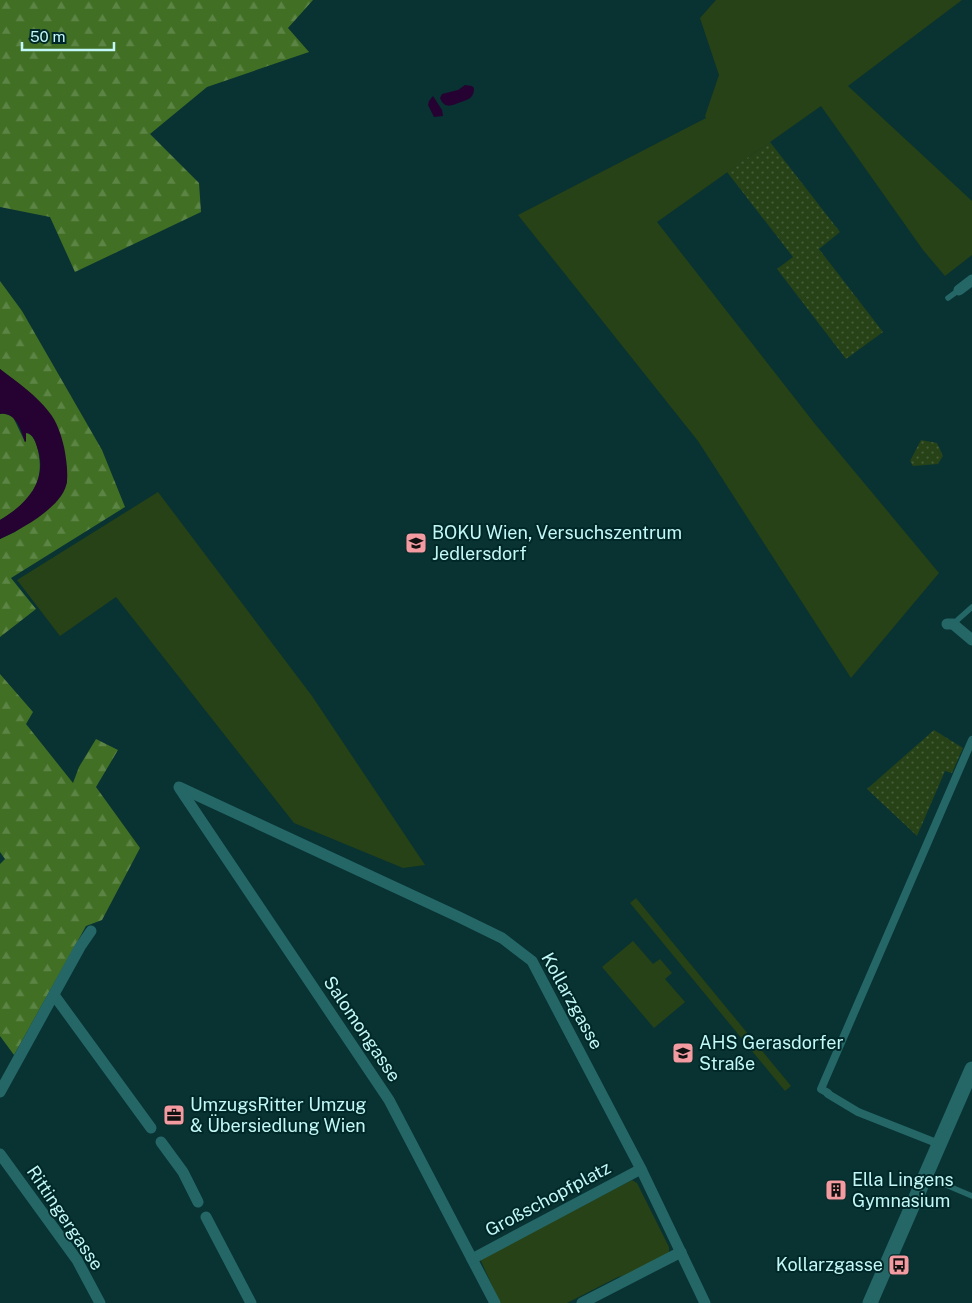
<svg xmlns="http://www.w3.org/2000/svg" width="972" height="1303" font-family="'Public Sans',sans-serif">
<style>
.green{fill:#274217}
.forest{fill:url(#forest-firs)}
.park{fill:url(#park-dots)}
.water{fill:#250232}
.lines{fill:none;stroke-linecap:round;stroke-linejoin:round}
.service{stroke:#256767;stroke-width:5.5}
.pedestrian{stroke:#256767;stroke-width:8}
.minor{stroke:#256767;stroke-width:11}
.secondary{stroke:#256767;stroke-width:15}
.labels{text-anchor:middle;stroke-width:4;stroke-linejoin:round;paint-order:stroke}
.poi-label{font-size:18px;fill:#c2f8f7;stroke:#002828;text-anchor:start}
.street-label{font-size:18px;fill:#c2f8f7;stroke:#002828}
</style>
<defs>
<pattern id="forest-firs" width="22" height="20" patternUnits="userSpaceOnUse" patternTransform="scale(1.25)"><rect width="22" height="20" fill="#416f24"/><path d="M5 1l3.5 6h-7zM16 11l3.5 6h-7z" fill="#5b8445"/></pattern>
<pattern id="park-dots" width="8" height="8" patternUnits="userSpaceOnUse" patternTransform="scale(1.25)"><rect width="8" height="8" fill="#274217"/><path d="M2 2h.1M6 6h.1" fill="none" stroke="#455e3a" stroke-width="1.8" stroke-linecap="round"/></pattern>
</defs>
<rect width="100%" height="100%" fill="#093232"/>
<!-- green -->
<g class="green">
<polygon points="716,0 962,0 848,86 972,201 972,255 945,276 923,250 821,106 657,222 815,424 939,573 851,678 698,441 518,215 706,118 705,116 719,75 700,18"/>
<polygon points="158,492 312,696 425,865 403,868 294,823 116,597 60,636 17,580"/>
<polygon points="636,898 791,1086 785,1091 630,903"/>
<polygon points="633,941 653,964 660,959 672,973 665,979 685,1002 654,1028 602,967"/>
<polygon points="632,1180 637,1183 669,1247 669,1252 659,1260 631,1274 618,1277 567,1303 500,1303 480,1259"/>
</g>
<!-- forest -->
<g class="forest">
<polygon points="0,0 313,0 288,28 309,52 207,87 150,134 199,183 201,212 75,272 50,217 0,207"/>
<path d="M0,281L22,311L102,450L125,507L11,578L36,609L0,637V539L15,532L67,483C66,421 47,405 0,369Z"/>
<path d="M4,413L13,417L25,442L26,441V433L27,432C35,437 38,447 39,456C44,487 25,505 0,520V414Z"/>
<polygon points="0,674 33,712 26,724 73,783 79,767 96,739 118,750 96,787 140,848 102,920 86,926 14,1055 0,1036 0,864 5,859 0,852"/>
</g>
<!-- park -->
<g class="park">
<polygon points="770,142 840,232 819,249 883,332 846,359 777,269 793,257 727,172"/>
<polygon points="921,440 937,443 943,456 938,464 913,466 910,461"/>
<polygon points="934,730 963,748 952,773 945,771 917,836 867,789"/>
</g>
<!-- water -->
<g class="water">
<path d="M465,85L472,86L474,88C474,98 469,99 461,102C452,105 445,110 440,98L442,94L458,90Z"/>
<polygon points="433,96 442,110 443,116 434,117 428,105 429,101"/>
<path d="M0,369C17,382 36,395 49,412C57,422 61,434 64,447C66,457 68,470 67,481C65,506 20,530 0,539V520C27,504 49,480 37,447C35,440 33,434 26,433V441L25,442C21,430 16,412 0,414Z"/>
</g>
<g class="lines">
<!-- service -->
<g class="service">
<polyline points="948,298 959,290"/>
<polyline points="953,624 972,607"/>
<polyline points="927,1177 972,1196"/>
</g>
<!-- pedestrian -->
<g class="pedestrian">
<polyline points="828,1093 821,1089 972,740"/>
<polyline points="828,1094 858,1112 939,1144"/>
</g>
<!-- minor -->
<g class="minor">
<polyline points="959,290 972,280"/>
<polyline points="947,624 953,624 972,640"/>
<polyline points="179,787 459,917 502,938 532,961 641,1169 705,1303"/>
<polyline points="180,789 389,1100 495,1303"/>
<polyline points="54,995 151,1128"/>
<polyline points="0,1092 80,947 91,931"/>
<polyline points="161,1142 183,1172 198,1202"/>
<polyline points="0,1154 77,1260 100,1303"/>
<polyline points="206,1217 251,1303"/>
<polyline points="472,1259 641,1169"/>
<polyline points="582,1303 681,1252"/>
</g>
<!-- secondary -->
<polyline class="secondary" points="870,1303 972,1069"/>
</g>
<!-- icons -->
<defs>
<g id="university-square" transform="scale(1.125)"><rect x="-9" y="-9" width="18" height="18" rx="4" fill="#f49aa1" stroke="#002828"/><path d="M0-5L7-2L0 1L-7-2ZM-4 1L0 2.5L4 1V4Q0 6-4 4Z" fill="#111"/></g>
<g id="school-square" transform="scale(1.125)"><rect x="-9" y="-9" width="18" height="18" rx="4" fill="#f49aa1" stroke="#002828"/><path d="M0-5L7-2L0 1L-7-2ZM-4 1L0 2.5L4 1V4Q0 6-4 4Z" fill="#111"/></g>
<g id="office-square" transform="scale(1.125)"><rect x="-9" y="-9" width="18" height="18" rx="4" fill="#f49aa1" stroke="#002828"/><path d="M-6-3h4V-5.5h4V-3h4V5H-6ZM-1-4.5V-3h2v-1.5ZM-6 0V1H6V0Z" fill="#111"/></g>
<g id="building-square" transform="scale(1.125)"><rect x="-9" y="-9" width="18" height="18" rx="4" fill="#f49aa1" stroke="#002828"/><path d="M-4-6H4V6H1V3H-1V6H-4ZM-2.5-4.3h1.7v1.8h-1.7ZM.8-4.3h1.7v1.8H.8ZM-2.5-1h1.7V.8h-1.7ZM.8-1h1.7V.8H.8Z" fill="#111"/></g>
<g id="bus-square" transform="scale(1.125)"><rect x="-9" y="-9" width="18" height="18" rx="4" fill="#f49aa1" stroke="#002828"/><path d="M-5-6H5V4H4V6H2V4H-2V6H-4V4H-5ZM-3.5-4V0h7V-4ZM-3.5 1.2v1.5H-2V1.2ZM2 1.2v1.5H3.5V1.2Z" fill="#111"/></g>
</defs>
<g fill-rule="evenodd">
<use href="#university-square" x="416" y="543"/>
<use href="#school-square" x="683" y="1053"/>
<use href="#office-square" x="174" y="1115"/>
<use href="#building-square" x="836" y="1190"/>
<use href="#bus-square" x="899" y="1265"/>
</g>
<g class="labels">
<!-- poi labels -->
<g class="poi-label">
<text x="432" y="539">BOKU Wien, Versuchszentrum<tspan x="432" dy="21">Jedlersdorf</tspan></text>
<text x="699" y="1049">AHS Gerasdorfer<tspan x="699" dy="21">Straße</tspan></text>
<text x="190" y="1111">UmzugsRitter Umzug<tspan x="190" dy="21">&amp; Übersiedlung Wien</tspan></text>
<text x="852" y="1186">Ella Lingens<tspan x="852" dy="21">Gymnasium</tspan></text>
<text x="883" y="1271" text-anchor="end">Kollarzgasse</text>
</g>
<!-- street labels -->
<g class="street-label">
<text transform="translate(572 1001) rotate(61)" y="6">Kollarzgasse</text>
<text transform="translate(362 1029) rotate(56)" y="6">Salomongasse</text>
<text transform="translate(548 1199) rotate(-28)" y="6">Großschopfplatz</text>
<text transform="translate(65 1218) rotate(56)" y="6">Rittingergasse</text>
</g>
</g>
<!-- scale -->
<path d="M22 42v8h92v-8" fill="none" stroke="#c2f8f7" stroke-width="2.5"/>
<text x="30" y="42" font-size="15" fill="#c2f8f7" stroke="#002828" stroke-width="4" paint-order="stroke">50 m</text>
</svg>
